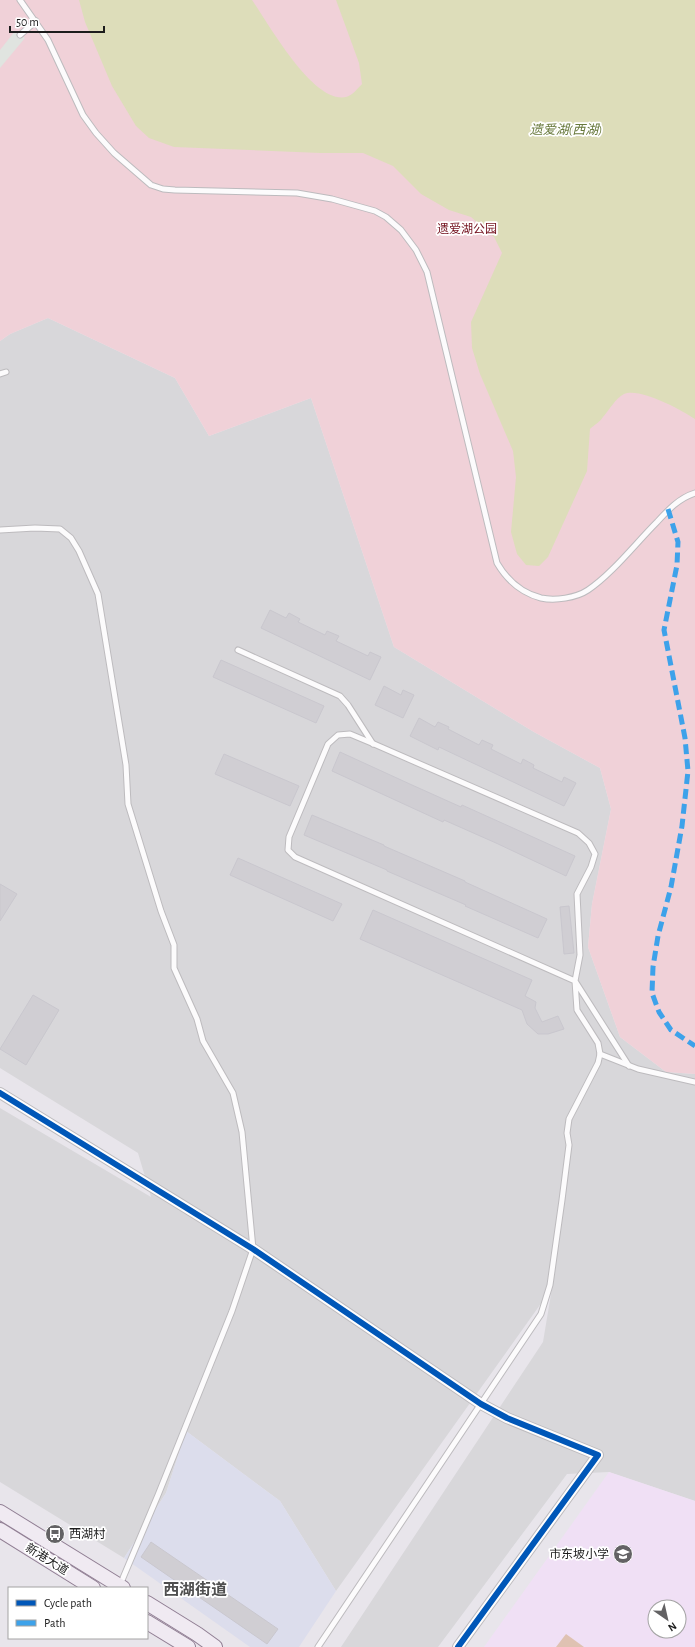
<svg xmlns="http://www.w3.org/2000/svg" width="695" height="1647" font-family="'Alegreya Sans','Noto Sans SC',sans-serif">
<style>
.residential{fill:#d8d7da}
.commercial{fill:#dcddec}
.education{fill:#f0e0f5;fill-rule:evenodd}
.park{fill:#f0d1d8}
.pitch{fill:#dfc2b2}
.plaza{fill:#e0e4e0}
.water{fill:#ddddba}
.building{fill:#d0ced3;stroke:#c9c7ce}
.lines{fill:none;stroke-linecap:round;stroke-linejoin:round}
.service-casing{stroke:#bdbbbe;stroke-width:7}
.minor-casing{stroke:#bdbbbe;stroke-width:12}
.secondary-casing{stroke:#917f94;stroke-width:16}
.service{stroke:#fcfbfc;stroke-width:5}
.minor{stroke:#fcfbfc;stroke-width:10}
.secondary{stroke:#f0eaf2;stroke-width:14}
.quiet{stroke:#3da2ea;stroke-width:5;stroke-dasharray:10 5;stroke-linecap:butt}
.cycleway-casing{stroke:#fff;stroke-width:8}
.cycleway{stroke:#0057b8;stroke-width:6}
.labels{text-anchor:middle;stroke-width:3.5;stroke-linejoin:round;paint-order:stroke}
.park-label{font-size:12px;fill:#73111e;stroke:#fff}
.poi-label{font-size:12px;fill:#1c1c1c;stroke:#fff;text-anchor:start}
.street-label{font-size:12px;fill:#1c1c1c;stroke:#fff}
.water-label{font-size:13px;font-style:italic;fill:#68793c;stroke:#fff}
.district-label{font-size:16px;font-weight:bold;fill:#4f4f4f;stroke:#fff}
</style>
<rect width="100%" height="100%" fill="#e8e5eb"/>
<!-- residential -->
<polygon class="residential" points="48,318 175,378 209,436 311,398 394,647 534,732 600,768 611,809 592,904 588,947 620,1037 666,1072 695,1074 695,1501 609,1472 567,1474 438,1647 341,1647 543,1342 552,1288 336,1591 280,1501 186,1431 166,1493 124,1558 0,1482 0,1108 151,1197 138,1153 0,1068 0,341 10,334"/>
<!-- commercial -->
<polygon class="commercial" points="186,1431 280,1501 336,1591 299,1647 250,1647 124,1558 166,1493"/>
<!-- education -->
<path class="education" d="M609,1472L695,1501V1647H484ZM655,1607H679V1631H655Z"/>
<!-- park -->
<polygon class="park" points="0,0 695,0 695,1074 666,1072 620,1037 588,947 592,904 611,809 600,768 534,732 394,647 311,398 209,436 175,378 48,318 10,334 0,341"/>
<!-- pitch -->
<polygon class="pitch" points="566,1634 584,1647 556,1647"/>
<!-- plaza -->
<polygon class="plaza" points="15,31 25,38 0,68 0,50"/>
<!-- water -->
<path class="water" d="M79,0H252C269,24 313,104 346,97C352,96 358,88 362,84L359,63L336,0H695V419C682,410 639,387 624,394C615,399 610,409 603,417C600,422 594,425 590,429L587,471L548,557L539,566L526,565L517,554L511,532L516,477L513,451L480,374L472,348L471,322L502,253L494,237L471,217L449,210L421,194L393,166L363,153H320L174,147L149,138L136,126L112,86L85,22Z"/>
<!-- building -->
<g class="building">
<polygon points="270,610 286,618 289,613 300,619 298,622 325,635 327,631 339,636 336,641 368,656 370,652 381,657 370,680 261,628"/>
<polygon points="221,660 324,706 316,723 213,677"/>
<polygon points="384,686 401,695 403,690 414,695 403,718 375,705"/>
<polygon points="419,718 435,727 438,722 449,727 448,729 479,745 482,740 493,745 491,749 521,764 523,759 534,765 533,768 562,782 564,777 576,783 564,806 439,747 438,750 410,736"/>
<polygon points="340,752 412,785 461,807 462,805 575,856 566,876 496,843 444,820 443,822 332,771"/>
<polygon points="224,754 299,786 290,806 215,774"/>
<polygon points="312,815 384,845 384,846 465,881 465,882 547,919 538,938 465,906 466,905 387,871 387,870 304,835"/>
<polygon points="238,858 342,904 333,921 230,875"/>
<polygon points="0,884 17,894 0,921"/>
<polygon points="569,906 574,953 564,954 560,907"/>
<polygon points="373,910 532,980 525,996 536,1002 535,1008 542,1022 558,1016 564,1029 548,1034 538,1034 527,1024 522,1010 360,939"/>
<polygon points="33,995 59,1010 26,1065 0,1049"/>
<polygon points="151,1542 278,1629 267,1644 141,1557"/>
</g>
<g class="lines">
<!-- service casing -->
<g class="service-casing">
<g id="service">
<path d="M20,0L48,40L83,115L96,133L114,153L151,185L163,189L175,190L297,193L332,199L375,211L386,217L401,230L416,250L427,272L497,563C507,580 522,593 541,598C555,601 576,598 588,590C612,574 636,543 657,522C668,510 679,498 695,493"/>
<polyline points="20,35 36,21"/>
<polyline points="0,374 6,372"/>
<polyline points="0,530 35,528 60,529 71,538 79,551 98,594 126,765 128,804 161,911 174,945 174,968 197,1019 203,1041 233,1093 242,1132 253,1249 232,1311 158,1495 120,1585"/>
<polyline points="238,650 340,696 348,705 373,744"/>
<polyline points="600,1054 638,1069 695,1082"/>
<polyline points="318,1647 541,1314 550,1285 562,1200 569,1145 567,1133 569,1119 598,1063 600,1054 598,1043 577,1010 575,981 295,857 288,850 289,837 328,744 338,735 350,734 374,744 578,833 589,843 595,854 591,867 577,894 580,955 575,981 629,1066"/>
</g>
</g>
<!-- minor casing -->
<g class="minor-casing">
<polyline id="minor" points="0,1093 253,1249 481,1404 507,1418 598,1455 458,1647"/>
</g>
<!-- secondary casing -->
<g class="secondary-casing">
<g id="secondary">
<polyline points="0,1512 123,1588"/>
<polyline points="0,1530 93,1588"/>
<polyline points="147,1603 197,1634 215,1647"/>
<polyline points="147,1622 188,1647"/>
</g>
</g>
<!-- service -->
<use href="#service" class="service"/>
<!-- minor -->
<use href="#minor" class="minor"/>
<!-- secondary -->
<use href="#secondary" class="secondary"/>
<!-- quiet -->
<polyline class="quiet" points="668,509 678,542 677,565 664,630 685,738 688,771 682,826 671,887 658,936 653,967 652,993 659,1012 671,1030 695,1046"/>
<!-- cycleway casing -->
<g class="cycleway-casing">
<polyline id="cycleway" points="0,1093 253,1249 481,1404 507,1418 598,1455 458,1647"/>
</g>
<!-- cycleway -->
<use href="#cycleway" class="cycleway"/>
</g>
<!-- icons -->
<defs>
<g id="bus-disc" transform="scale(1)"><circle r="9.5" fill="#636264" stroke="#fff"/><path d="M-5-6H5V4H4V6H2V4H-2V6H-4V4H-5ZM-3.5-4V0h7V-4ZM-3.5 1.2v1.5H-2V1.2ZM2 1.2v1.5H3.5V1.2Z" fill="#fff"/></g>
<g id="school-disc" transform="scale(1)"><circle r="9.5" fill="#636264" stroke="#fff"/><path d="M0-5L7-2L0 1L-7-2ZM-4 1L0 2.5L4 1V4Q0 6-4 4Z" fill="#fff"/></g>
</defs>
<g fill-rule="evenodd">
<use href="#bus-disc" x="55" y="1534"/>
<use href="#school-disc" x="623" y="1554"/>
</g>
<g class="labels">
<!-- park labels -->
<g class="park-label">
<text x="467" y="233">遗爱湖公园</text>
</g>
<!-- poi labels -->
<g class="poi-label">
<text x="69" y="1538">西湖村</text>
<text x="609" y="1558" text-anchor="end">市东坡小学</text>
</g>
<!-- street labels -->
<g class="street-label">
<text transform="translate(47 1559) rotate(32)" y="4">新港大道</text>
</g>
<!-- water labels -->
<g class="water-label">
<text x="566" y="134">遗爱湖(西湖)</text>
</g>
<!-- district labels -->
<g class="district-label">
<text x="195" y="1595">西湖街道</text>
</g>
</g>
<!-- legend -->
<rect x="8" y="1587" width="140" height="52" fill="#ffffff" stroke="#a4a4a4"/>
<rect x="16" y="1600" width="20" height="6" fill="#0057b8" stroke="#a4a4a4"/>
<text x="44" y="1607" font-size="12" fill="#1c1c1c">Cycle path</text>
<rect x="16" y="1620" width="20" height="6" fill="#3da2ea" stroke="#a4a4a4"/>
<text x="44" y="1627" font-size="12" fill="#1c1c1c">Path</text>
<!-- north arrow -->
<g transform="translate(667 1619) rotate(146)"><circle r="19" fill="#ffffff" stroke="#a4a4a4"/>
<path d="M0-3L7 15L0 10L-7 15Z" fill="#636264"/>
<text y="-6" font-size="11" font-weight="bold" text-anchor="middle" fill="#1c1c1c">N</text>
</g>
<!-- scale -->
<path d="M10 26v6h94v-6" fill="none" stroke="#1c1c1c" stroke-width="2"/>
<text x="16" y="26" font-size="12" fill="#1c1c1c" stroke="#ffffff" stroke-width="3" paint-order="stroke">50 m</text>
</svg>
